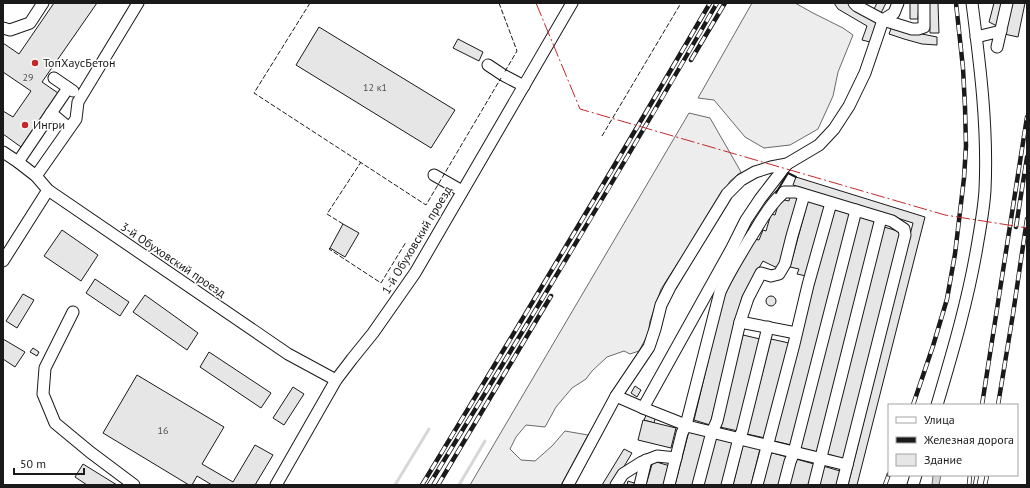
<svg xmlns="http://www.w3.org/2000/svg" width="1030" height="488" font-family="'PT Sans',sans-serif">
<style>
.built{fill:#ededed;stroke:#6a6a6a}
.water{fill:#d7d7d7;stroke:#6a6a6a}
.lines{fill:none;stroke-linecap:round;stroke-linejoin:round}
.stream{stroke:#d7d7d7;stroke-width:3}
.building{fill:#e6e6e6;stroke:#1a1a1a}
.minor-casing{stroke:#1a1a1a;stroke-width:13}
.minor{stroke:#fff;stroke-width:11}
.rail-casing{stroke:#1a1a1a;stroke-width:4.5}
.rail{stroke:#fff;stroke-width:3;stroke-dasharray:9;stroke-linecap:butt}
.fence{stroke:#1a1a1a;stroke-width:1;stroke-dasharray:5 2;stroke-linecap:butt}
.wall{stroke:#1a1a1a;stroke-width:2}
.power{stroke:#c62828;stroke-width:1;stroke-dasharray:14 3 2 3;stroke-linecap:butt}
.poi-dot{fill:#c62828;stroke:#fff;stroke-width:1.5}
.labels{text-anchor:middle;stroke-width:3;stroke-linejoin:round;paint-order:stroke}
.number-label{font-size:10px;fill:#4d4d4d}
.poi-label{font-size:12px;fill:#1a1a1a;stroke:#fff;text-anchor:start}
.street-label{font-size:12px;fill:#1a1a1a;stroke:#fff}
</style>
<rect width="100%" height="100%" fill="#fff"/>
<!-- built -->
<g class="built">
<polygon points="752,3 795,3 813,13 843,28 853,35 838,72 833,96 818,129 790,145 764,148 745,137 714,100 698,98"/>
<polygon points="689,113 710,118 741,172 730,181 723,193 661,289 650,321 648,334 639,351 630,354 624,351 607,357 592,371 586,379 572,388 556,407 545,427 526,425 516,437 510,449 521,460 535,461 552,446 565,431 588,435 561,485 470,485"/>
</g>
<!-- water -->
<polygon class="water" points="933,475 941,475 939,485 932,485"/>
<g class="lines">
<!-- stream -->
<g class="stream">
<polyline points="395,485 429,429"/>
<polyline points="459,485 485,441"/>
</g>
</g>
<!-- building -->
<g class="building">
<polygon points="54,3 97,3 42,82 58,93 21,147 3,134 3,111 13,117 31,91 3,72 3,43 19,54"/>
<polygon points="834,3 848,3 858,11 878,21 870,42 862,40 867,26 838,9"/>
<polygon points="877,3 886,3 880,15 873,11"/>
<polygon points="910,3 919,3 918,19 910,19"/>
<polygon points="929,3 938,3 939,33 930,33"/>
<polygon points="994,3 1003,3 997,26 989,22"/>
<polygon points="1011,3 1025,3 1018,37 1004,34"/>
<polygon points="892,26 907,31 937,37 937,45 922,44 904,39 889,34"/>
<polygon points="319,27 455,110 431,148 296,65"/>
<polygon points="458,39 483,52 479,61 453,48"/>
<polygon points="796,177 925,217 857,485 848,485 913,223 793,185"/>
<polygon points="790,196 798,198 780,269 771,265 763,261 742,297 710,425 694,420 724,295 755,239 759,240 763,230 766,231 771,214 775,215 780,199 789,201"/>
<polygon points="808,201 825,206 806,276 797,274 799,269 790,267"/>
<polygon points="833,209 850,213 791,445 774,441"/>
<polygon points="859,216 876,221 817,452 800,448"/>
<polygon points="343,224 359,233 345,257 330,248"/>
<polygon points="884,227 901,232 844,459 827,454"/>
<polygon points="62,230 98,255 81,281 44,256"/>
<polygon points="95,279 129,302 120,316 86,293"/>
<polygon points="23,294 34,300 17,328 6,321"/>
<polygon points="145,295 198,333 187,350 133,312"/>
<circle cx="771" cy="301" r="5"/>
<polygon points="743,335 760,339 738,431 720,427"/>
<polygon points="3,339 25,352 15,367 3,359"/>
<polygon points="771,339 789,343 765,438 747,434"/>
<polygon points="33,348 39,352 37,356 30,352"/>
<polygon points="209,352 271,393 261,408 200,367"/>
<polygon points="137,375 224,427 202,464 233,482 255,445 273,455 255,485 212,485 197,476 192,485 189,485 103,433"/>
<polygon points="635,386 641,390 637,397 631,393"/>
<polygon points="293,387 304,394 284,425 273,418"/>
<polygon points="647,413 656,416 654,423 644,420"/>
<polygon points="643,420 676,428 671,448 638,440"/>
<polygon points="689,431 706,436 693,485 675,485"/>
<polygon points="715,438 733,442 722,485 703,485"/>
<polygon points="743,445 760,449 751,485 733,485"/>
<polygon points="624,449 632,453 613,485 602,485"/>
<polygon points="769,452 787,457 780,485 761,485"/>
<polygon points="796,459 814,464 809,485 789,485"/>
<polygon points="653,461 670,466 665,485 646,485"/>
<polygon points="83,464 117,485 87,485 75,477"/>
<polygon points="823,466 840,471 837,485 818,485"/>
<polygon points="628,481 637,484 636,485 627,485"/>
</g>
<g class="lines">
<!-- minor casing -->
<g class="minor-casing">
<g id="minor">
<polyline points="854,3 857,6 883,20 912,29 918,29 924,27 924,3"/>
<polyline points="3,28 10,30 30,23 43,3"/>
<polyline points="976,37 1001,31"/>
<polyline points="997,47 1007,3"/>
<polyline points="488,65 503,75 524,86"/>
<polyline points="54,78 73,91"/>
<polyline points="51,113 69,128"/>
<polyline points="3,152 18,162 36,176 48,190 288,354 336,380"/>
<polyline points="18,162 68,88"/>
<polyline points="434,175 462,191"/>
<polyline points="36,176 76,119 78,102 138,3"/>
<polyline points="3,261 48,190"/>
<polyline points="73,312 45,368 43,394 55,423 90,452 134,485"/>
<polyline points="740,322 796,333"/>
<polyline points="616,396 648,410 691,427 847,465"/>
<path d="M937,405C953,351 969,297 978,241C981,224 984,207 985,190C988,127 980,65 972,3"/>
<polyline points="643,408 732,248 746,220 760,199 787,164"/>
<polyline points="276,485 336,380 352,359 373,333 415,273 572,3"/>
<polyline points="568,485 616,396 649,347 655,329 661,305 670,287 727,194 741,180 755,172 771,167 787,164 819,145 834,129 849,106 865,73 880,29 883,20 894,13 898,3"/>
<polyline points="616,485 623,474 642,462 657,456 676,458"/>
<polyline points="640,485 646,460"/>
<path d="M669,485L682,433L686,425L720,292C728,274 739,257 749,240C760,223 769,205 784,192H796L892,221L904,229L905,235L842,485"/>
<polyline points="698,485 712,432 717,421 740,322 748,298 761,273 771,276 779,274 785,264 792,236 804,195"/>
<polyline points="727,485 739,438 742,432 768,327"/>
<polyline points="757,485 794,344 808,285 831,203"/>
<polyline points="784,485 790,462 794,452 856,210"/>
<polyline points="814,485 881,218"/>
<polyline points="913,485 916,475"/>
</g>
</g>
<!-- minor -->
<use href="#minor" class="minor"/>
<!-- rail casing -->
<g class="rail-casing">
<g id="rail">
<polyline points="691,60 725,3"/>
<polyline points="1016,227 1027,157"/>
<polyline points="913,405 933,346 947,299 955,254 964,178 966,146 965,107 963,68 956,3"/>
<polyline points="982,405 1027,117"/>
<polyline points="998,405 1013,314 1027,219"/>
<path d="M422,485C519,325 616,165 710,3"/>
<path d="M429,485C527,325 624,165 717,3"/>
<polyline points="438,485 551,296"/>
<polyline points="885,485 889,474"/>
<polyline points="969,485 970,475"/>
<polyline points="975,485 977,475"/>
<polyline points="985,485 987,475"/>
</g>
</g>
<!-- rail -->
<use href="#rail" class="rail"/>
<!-- fence -->
<g class="fence">
<polyline points="310,3 254,93 426,205 501,78"/>
<polyline points="499,3 517,51 504,73"/>
<polyline points="602,136 681,3"/>
<polyline points="343,224 327,214 361,162"/>
<polyline points="330,248 329,249 381,283 406,242"/>
</g>
<!-- wall -->
<polyline class="wall" points="776,193 788,173 796,177"/>
<!-- power -->
<polyline class="power" points="536,3 580,109 945,215 1027,228"/>
</g>
<!-- markers -->
<g class="poi-dot">
<circle cx="35" cy="63" r="4"/>
<circle cx="25" cy="125" r="4"/>
</g>
<g class="labels">
<!-- number labels -->
<g class="number-label">
<text x="28" y="81">29</text>
<text x="375" y="91">12 к1</text>
<text x="163" y="434">16</text>
</g>
<!-- poi labels -->
<g class="poi-label">
<text x="43" y="67">ТопХаусБетон</text>
<text x="33" y="129">Ингри</text>
</g>
<!-- street labels -->
<g class="street-label">
<text transform="translate(417 240) rotate(-59)" y="4">1-й Обуховский проезд</text>
<text transform="translate(173 260) rotate(34)" y="4">3-й Обуховский проезд</text>
</g>
</g>
<!-- border -->
<rect width="1030" height="488" fill="none" stroke="#1a1a1a" stroke-width="8"/>
<!-- legend -->
<rect x="888" y="404" width="130" height="72" fill="#ffffff" stroke="#a3a3a3"/>
<rect x="896" y="417" width="20" height="6" fill="#ffffff" stroke="#a3a3a3"/>
<text x="924" y="424" font-size="12" fill="#1a1a1a">Улица</text>
<rect x="896" y="437" width="20" height="6" fill="#1a1a1a" stroke="#a3a3a3"/>
<text x="924" y="444" font-size="12" fill="#1a1a1a">Железная дорога</text>
<rect x="896" y="454" width="20" height="12" fill="#e6e6e6" stroke="#a3a3a3"/>
<text x="924" y="464" font-size="12" fill="#1a1a1a">Здание</text>
<!-- scale -->
<path d="M14 468v6h70v-6" fill="none" stroke="#1a1a1a" stroke-width="2"/>
<text x="20" y="468" font-size="12" fill="#1a1a1a" stroke="#ffffff" stroke-width="3" paint-order="stroke">50 m</text>
</svg>
